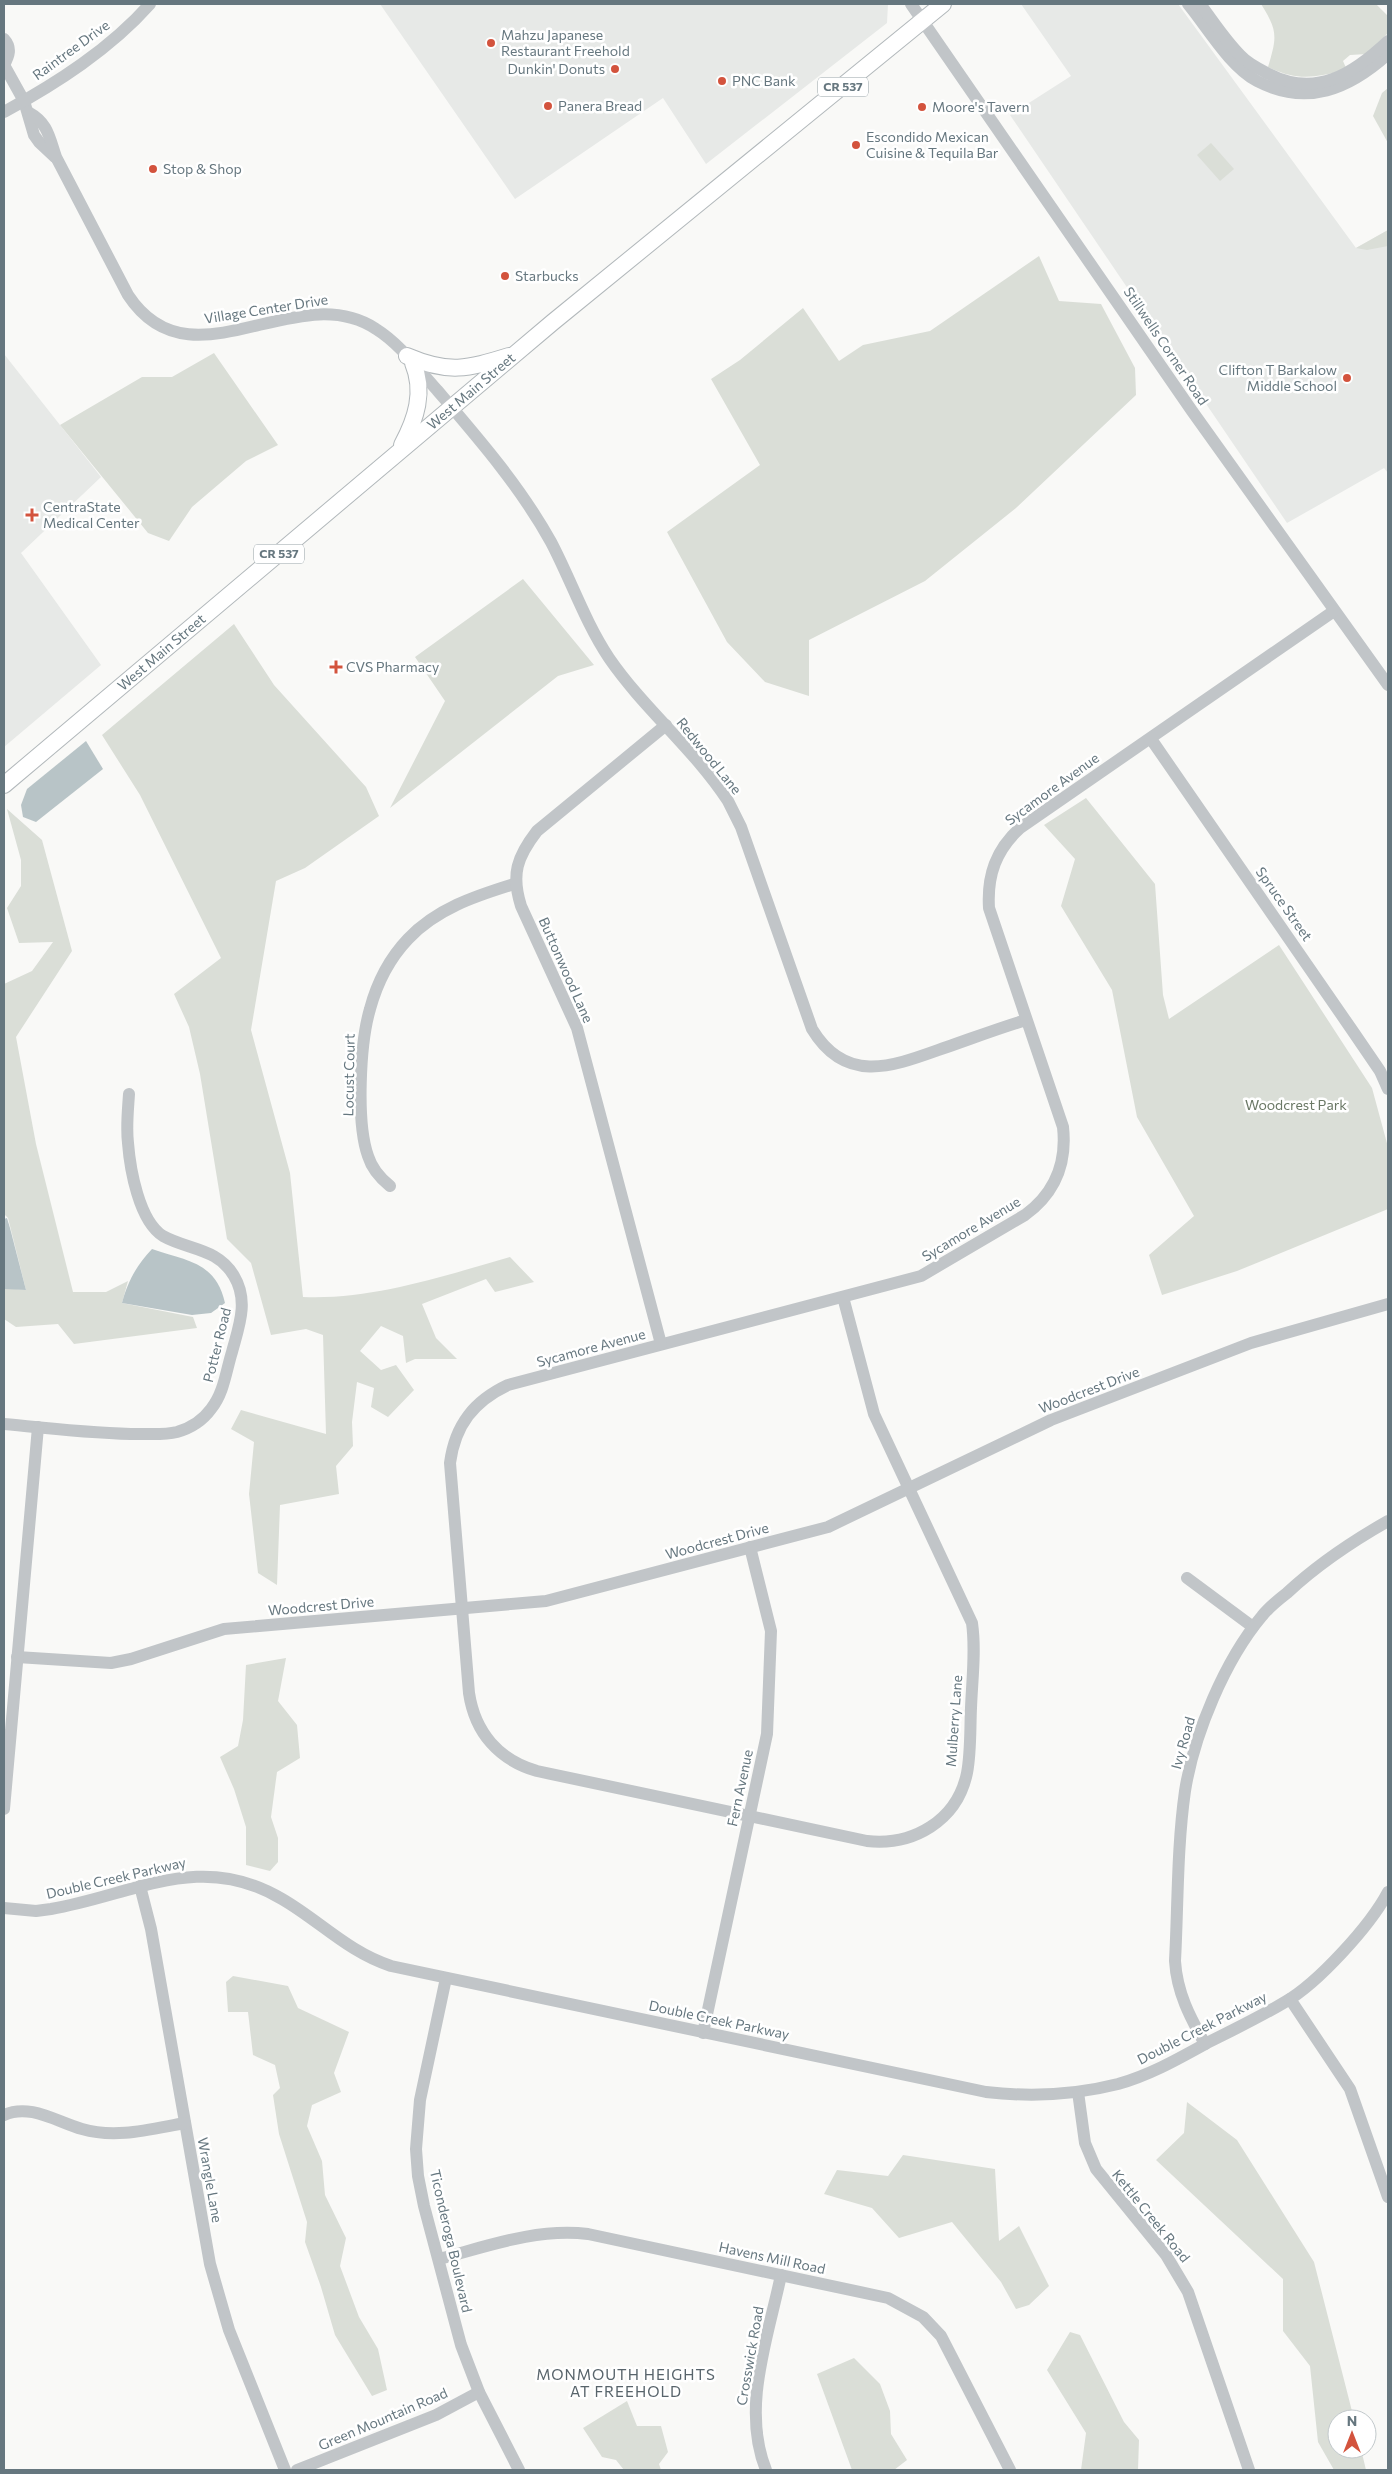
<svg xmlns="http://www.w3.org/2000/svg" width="1392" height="2474" font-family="Commissioner,sans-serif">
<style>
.built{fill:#e7e9e7}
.green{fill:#daded7}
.water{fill:#b8c4c7}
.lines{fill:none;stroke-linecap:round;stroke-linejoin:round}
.major-casing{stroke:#b2b8bb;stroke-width:18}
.minor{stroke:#c1c5c8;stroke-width:12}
.major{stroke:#fff;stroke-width:16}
.poi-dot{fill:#d3533d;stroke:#fff;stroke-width:2}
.labels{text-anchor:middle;stroke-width:5;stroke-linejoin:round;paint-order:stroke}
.shield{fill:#fff;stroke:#94a0a5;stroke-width:1}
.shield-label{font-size:12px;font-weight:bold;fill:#66777f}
.poi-label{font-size:14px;fill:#66777f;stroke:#fff;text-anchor:start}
.street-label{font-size:14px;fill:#66777f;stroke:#fff}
.park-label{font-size:14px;fill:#6a7865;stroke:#fff}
.neighbourhood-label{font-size:15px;letter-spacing:1px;fill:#58646b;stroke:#fff}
</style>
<rect width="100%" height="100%" fill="#f9f9f7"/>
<!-- built -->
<g class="built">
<polygon points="380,4 888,4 887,23 706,164 663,98 515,199"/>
<polygon points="1021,4 1178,4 1356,248 1388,230 1388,473 1384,468 1287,523 1010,115 1071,76"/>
<polygon points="4,354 101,477 21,553 101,665 4,747"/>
</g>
<!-- green -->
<g class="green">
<path d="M1261,4H1376L1388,16V33L1367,54L1350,55L1343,61L1347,70C1314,77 1300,82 1268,67C1277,37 1278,31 1261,4Z"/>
<polygon points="1388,88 1388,143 1373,116 1382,93"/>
<polygon points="1211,143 1234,169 1220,181 1197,155"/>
<polygon points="1388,230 1388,246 1367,250 1356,248"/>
<polygon points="1039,256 1059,301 1101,304 1135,368 1136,395 1016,508 925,581 809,640 809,696 765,682 727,642 667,532 760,465 711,379 740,360 803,308 839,361 863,345 930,331"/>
<polygon points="214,353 278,445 246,461 192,507 169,541 148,533 60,425 142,377 172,377"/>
<polygon points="523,579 594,665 558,676 390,808 445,701 415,657"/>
<path d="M234,624L274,685L366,787L379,816L305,868L276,881L251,1030L290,1173L303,1297C373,1300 443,1276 510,1257L534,1282L495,1292L486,1279L422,1304L436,1338L457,1359H415L406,1363L403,1336L381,1326L360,1351L381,1370L396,1365L414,1390L388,1417L371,1407L374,1388L357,1382L352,1422L353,1446L336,1466L339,1494L280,1505L277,1585L258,1573L249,1494L254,1442L231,1429L241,1410L326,1434L323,1335L306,1329L271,1335L251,1263L227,1239L200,1074L189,1027L174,994L221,958L140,795L102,735Z"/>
<polygon points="1086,798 1155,884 1163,995 1169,1019 1279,945 1372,1088 1388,1147 1388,1209 1237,1271 1162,1295 1149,1255 1194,1216 1137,1117 1112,990 1061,906 1075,859 1044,825"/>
<polygon points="7,809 42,840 72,951 16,1037 36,1144 73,1292 106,1292 128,1281 122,1303 193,1317 197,1328 74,1344 58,1324 16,1327 4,1319 4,1288 26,1290 8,1218 4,1214 4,984 32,971 53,942 19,943 7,908 21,886 21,860"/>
<polygon points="286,1658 278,1701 297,1725 300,1758 277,1772 271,1817 278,1838 278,1862 270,1871 246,1865 246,1827 234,1789 220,1757 238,1746 243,1720 246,1665"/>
<polygon points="233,1976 288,1986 298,2008 349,2032 334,2073 341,2092 312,2105 307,2126 322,2161 325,2195 346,2238 340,2266 359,2317 378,2349 387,2390 372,2396 335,2335 321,2287 305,2242 307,2222 279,2134 273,2095 280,2088 275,2065 253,2055 248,2012 228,2012 226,1982"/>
<polygon points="1187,2102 1237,2140 1314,2262 1354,2419 1337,2419 1337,2449 1361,2449 1366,2470 1334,2470 1318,2442 1310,2366 1283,2331 1283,2279 1156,2160 1184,2133"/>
<polygon points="903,2155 995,2169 999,2241 1019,2226 1049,2286 1029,2305 1016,2309 1001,2282 952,2222 899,2238 872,2208 824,2194 837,2170 888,2176"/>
<polygon points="1070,2332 1080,2335 1124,2422 1139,2440 1138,2470 1081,2470 1086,2433 1047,2370"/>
<polygon points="854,2358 880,2384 890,2411 891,2434 907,2460 894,2470 852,2470 817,2374"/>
<polygon points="627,2401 637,2426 661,2426 668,2452 659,2464 661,2470 624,2470 616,2460 602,2457 583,2428"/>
</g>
<!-- water -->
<g class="water">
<polygon points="86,741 103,769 36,822 23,817 21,805 27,789"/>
<polygon points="7,1218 10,1228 26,1290 4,1289 4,1219"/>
<path d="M152,1249C187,1261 216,1262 225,1303L211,1313L192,1315L122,1303C128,1281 136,1266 152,1249Z"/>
</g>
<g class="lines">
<!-- major casing -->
<g class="major-casing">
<g id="major">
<path d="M407,356C449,374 467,369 509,356"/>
<path d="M402,445C416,419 425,392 413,363"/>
<path id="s1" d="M4,785L553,322L943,4"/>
</g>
</g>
<!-- minor -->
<g class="minor">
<polyline points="911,4 1192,411 1388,685"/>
<path d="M1188,4C1207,27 1230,67 1257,81C1307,107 1349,89 1388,54"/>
<path d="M1200,4C1213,21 1225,40 1240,55C1248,64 1259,69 1269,74C1316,98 1353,74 1388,41"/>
<path d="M4,39C12,48 9,56 4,65"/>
<polyline points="4,65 24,101 34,135 39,142 55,157"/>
<path d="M4,112C57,83 110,49 150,4"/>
<path d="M28,112C48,123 49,136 56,157L128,295C191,391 296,276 376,329C400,344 418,369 437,390C478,438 520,486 551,542C571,580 585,622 609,658C644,709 694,749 728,801L741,827L812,1029C847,1087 896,1065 947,1047C973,1038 999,1028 1026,1020"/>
<polyline points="1151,739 1352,1030 1380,1071 1388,1089"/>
<path d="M390,1186C380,1178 372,1169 368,1156C356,1122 360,1043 370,1009C377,983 389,959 408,939C436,909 475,896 514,884"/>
<path d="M843,1297L874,1414L972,1623C976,1651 972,1680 971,1708C970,1729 971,1752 967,1773C957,1821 913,1846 867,1841L537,1771C499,1760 475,1733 469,1693L450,1463C455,1425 474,1401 508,1385L921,1276L1025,1215C1055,1193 1067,1163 1063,1127L989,908C987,875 996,850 1020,828L1334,611"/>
<path d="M661,1344L577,1028L521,906C511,874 517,857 537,831L666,725"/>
<path d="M4,1424C49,1428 94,1434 140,1434C152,1434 165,1435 177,1432C191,1428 203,1420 211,1409C224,1393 226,1371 232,1352C239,1326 249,1301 234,1276C218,1248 188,1250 163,1236C139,1221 130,1169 128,1143C126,1127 128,1110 129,1094"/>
<polyline points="1187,1578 1253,1627"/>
<polyline points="17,1657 111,1663 131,1659 224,1629 546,1601 828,1527 1051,1420 1251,1343 1388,1304"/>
<polyline points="4,1809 38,1427"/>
<polyline points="140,1886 151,1929 210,2264 229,2330 285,2470"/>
<path d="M4,1908L36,1911L51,1909C134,1895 200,1850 282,1899C320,1921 348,1952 391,1966L986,2092C1030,2097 1075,2095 1118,2084C1150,2075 1178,2059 1207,2043C1233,2030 1260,2017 1285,2002C1318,1983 1370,1926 1388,1892"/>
<polyline points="446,1978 420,2100 416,2149 418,2176 424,2206 461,2345 479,2392 519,2470"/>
<polyline points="1290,1999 1350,2089 1388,2197"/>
<polyline points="703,2033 767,1734 771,1631 750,1547"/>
<path d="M1205,2044C1190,2017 1177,1993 1175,1961C1178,1905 1177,1847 1185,1791C1194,1734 1225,1660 1262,1616C1269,1607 1278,1600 1287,1593C1318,1564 1351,1542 1388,1521"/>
<polyline points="1078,2092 1085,2143 1096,2169 1166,2255 1188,2292 1249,2470"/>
<path d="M4,2115C30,2103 57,2122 82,2129C116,2139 151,2129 185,2123"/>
<path d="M439,2259C488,2246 536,2228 588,2234L888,2298L923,2317L941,2336L1010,2470"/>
<polyline points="297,2470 436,2415 479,2392"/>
<path d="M766,2470C741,2408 768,2338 781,2275"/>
</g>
<!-- major -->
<use href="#major" class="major"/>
</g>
<!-- markers -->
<g class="poi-dot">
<circle cx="491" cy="43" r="5"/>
<circle cx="615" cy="69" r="5"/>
<circle cx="722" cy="81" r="5"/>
<circle cx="548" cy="106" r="5"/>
<circle cx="922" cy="107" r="5"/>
<circle cx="856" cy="145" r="5"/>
<circle cx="153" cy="169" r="5"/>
<circle cx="505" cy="276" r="5"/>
<circle cx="1347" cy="378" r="5"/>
<path d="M29.5 507.5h5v5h5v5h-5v5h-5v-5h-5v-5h5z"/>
<path d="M333.5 659.5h5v5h5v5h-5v5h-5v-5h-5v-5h5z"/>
</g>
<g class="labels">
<!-- shield labels -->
<g class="shield">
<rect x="818" y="77.5" width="50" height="19" rx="4"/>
<rect x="254" y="544.5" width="50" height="19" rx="4"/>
</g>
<g class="shield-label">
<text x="843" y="91">CR 537</text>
<text x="279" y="558">CR 537</text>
</g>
<!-- poi labels -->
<g class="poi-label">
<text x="501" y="40">Mahzu Japanese<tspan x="501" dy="16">Restaurant Freehold</tspan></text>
<text x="605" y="74" text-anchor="end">Dunkin' Donuts</text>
<text x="732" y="86">PNC Bank</text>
<text x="558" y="111">Panera Bread</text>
<text x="932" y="112">Moore's Tavern</text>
<text x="866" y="142">Escondido Mexican<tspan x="866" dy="16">Cuisine &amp; Tequila Bar</tspan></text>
<text x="163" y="174">Stop &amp; Shop</text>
<text x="515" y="281">Starbucks</text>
<text x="1337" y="375" text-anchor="end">Clifton T Barkalow<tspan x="1337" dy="16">Middle School</tspan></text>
<text x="43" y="512">CentraState<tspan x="43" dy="16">Medical Center</tspan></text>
<text x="346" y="672">CVS Pharmacy</text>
</g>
<!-- street labels -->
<g class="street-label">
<text transform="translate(71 50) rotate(-36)" y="5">Raintree Drive</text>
<text transform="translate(266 309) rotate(-9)" y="5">Village Center Drive</text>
<text transform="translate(1166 346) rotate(56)" y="5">Stillwells Corner Road</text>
<text dy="5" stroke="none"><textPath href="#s1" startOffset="611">West Main Street</textPath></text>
<text dy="5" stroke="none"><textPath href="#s1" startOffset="206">West Main Street</textPath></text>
<text transform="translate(709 756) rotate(51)" y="5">Redwood Lane</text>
<text transform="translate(1052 789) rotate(-36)" y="5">Sycamore Avenue</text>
<text transform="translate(1284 904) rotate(55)" y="5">Spruce Street</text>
<text transform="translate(566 970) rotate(66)" y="5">Buttonwood Lane</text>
<text transform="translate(349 1075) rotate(-89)" y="5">Locust Court</text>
<text transform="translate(971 1229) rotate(-31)" y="5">Sycamore Avenue</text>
<text transform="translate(217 1345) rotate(-76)" y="5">Potter Road</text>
<text transform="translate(591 1348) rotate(-15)" y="5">Sycamore Avenue</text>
<text transform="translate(1089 1390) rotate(-21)" y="5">Woodcrest Drive</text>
<text transform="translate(717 1541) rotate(-15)" y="5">Woodcrest Drive</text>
<text transform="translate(321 1606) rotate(-5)" y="5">Woodcrest Drive</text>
<text transform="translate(954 1721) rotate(-86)" y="5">Mulberry Lane</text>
<text transform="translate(1183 1743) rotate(-74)" y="5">Ivy Road</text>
<text transform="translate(740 1788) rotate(-78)" y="5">Fern Avenue</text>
<text transform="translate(116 1878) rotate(-13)" y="5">Double Creek Parkway</text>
<text transform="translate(719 2020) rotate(12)" y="5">Double Creek Parkway</text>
<text transform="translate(1202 2028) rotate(-27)" y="5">Double Creek Parkway</text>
<text transform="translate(210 2180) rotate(80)" y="5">Wrangle Lane</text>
<text transform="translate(1151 2216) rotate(51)" y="5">Kettle Creek Road</text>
<text transform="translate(451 2241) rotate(77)" y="5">Ticonderoga Boulevard</text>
<text transform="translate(772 2258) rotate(12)" y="5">Havens Mill Road</text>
<text transform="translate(750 2356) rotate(-80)" y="5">Crosswick Road</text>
<text transform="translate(383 2419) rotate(-23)" y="5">Green Mountain Road</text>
</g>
<!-- park labels -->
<g class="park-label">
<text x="1296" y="1110">Woodcrest Park</text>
</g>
<!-- neighbourhood labels -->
<g class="neighbourhood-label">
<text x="626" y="2380">MONMOUTH HEIGHTS<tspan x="626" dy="17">AT FREEHOLD</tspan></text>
</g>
</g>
<!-- border -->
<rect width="1392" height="2474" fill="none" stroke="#66777f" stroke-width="10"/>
<!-- north arrow -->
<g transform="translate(1352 2434)"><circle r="24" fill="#ffffff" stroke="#c2c9cc"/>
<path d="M0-4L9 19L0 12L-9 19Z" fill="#d3533d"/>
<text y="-8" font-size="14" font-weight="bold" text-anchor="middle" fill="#66777f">N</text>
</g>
</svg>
